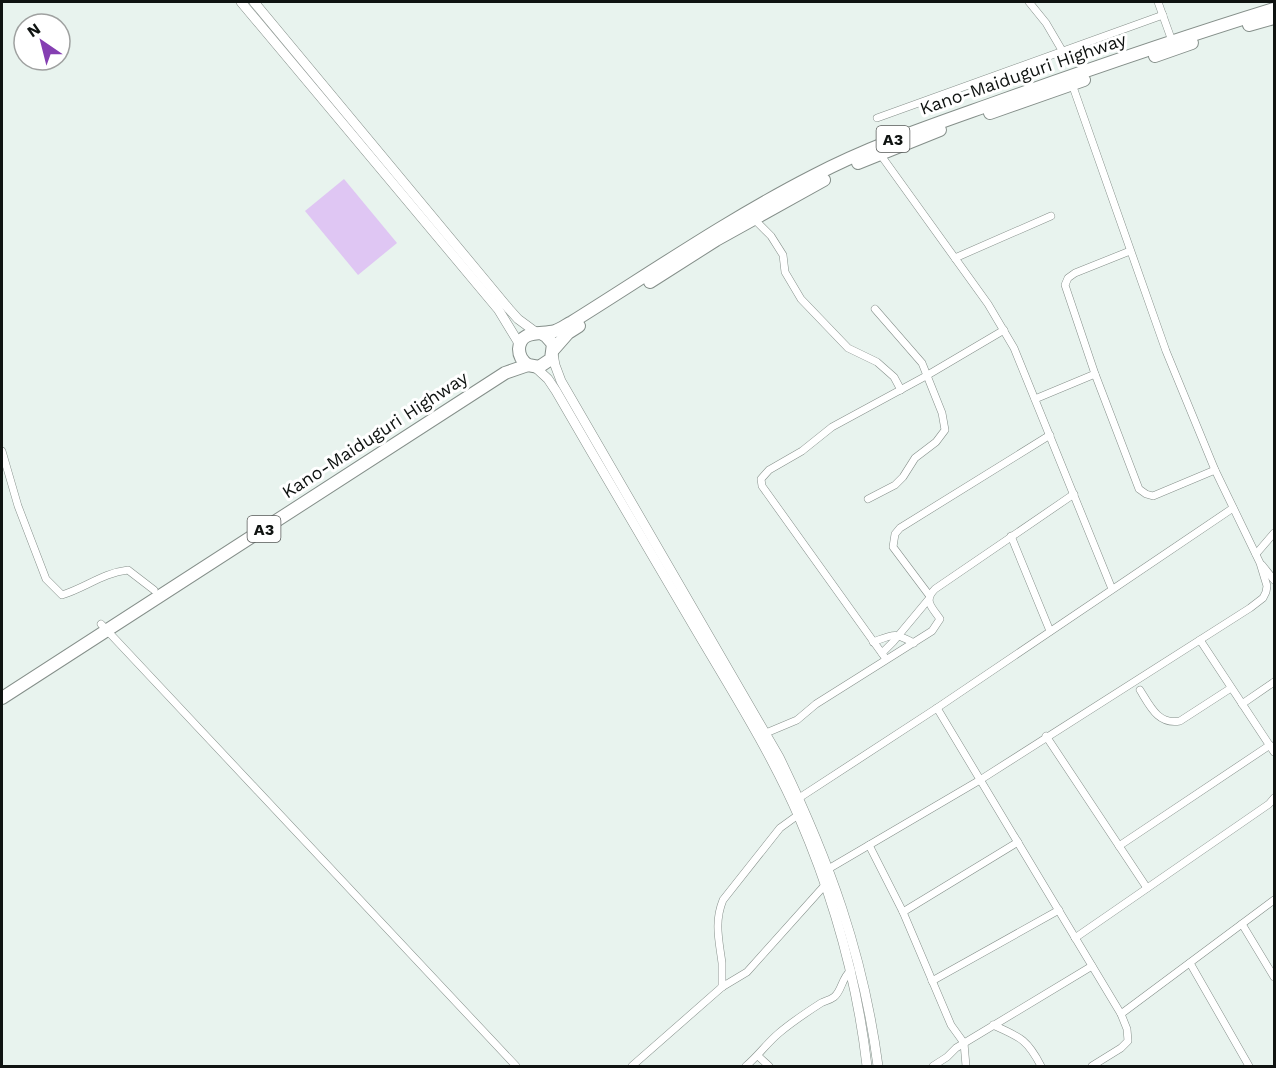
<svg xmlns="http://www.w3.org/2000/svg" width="1276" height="1068" font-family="'Work Sans',sans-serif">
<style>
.green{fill:#dfc6f3}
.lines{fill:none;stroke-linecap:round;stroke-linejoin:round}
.street-casing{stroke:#858f8a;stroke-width:8}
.secondary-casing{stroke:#858f8a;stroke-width:10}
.highway-casing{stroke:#858f8a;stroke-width:14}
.street{stroke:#fff;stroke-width:7}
.secondary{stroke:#fff;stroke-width:9}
.highway{stroke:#fff;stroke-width:12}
.labels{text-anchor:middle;stroke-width:6;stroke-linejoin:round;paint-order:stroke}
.shield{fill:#fff;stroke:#575a58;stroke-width:1.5}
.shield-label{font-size:16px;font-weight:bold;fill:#0f1311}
.street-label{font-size:18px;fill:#0f1311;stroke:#fff}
</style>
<rect width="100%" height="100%" fill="#e8f3ee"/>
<!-- green -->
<polygon class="green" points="344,179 397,243 358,275 305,211"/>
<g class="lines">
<!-- street casing -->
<g class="street-casing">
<g id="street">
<polyline points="1029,2 1046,23 1063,52"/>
<polyline points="1158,2 1172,41"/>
<polyline points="877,118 1163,15"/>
<polyline points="880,154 988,304 1014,348 1112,589"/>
<polyline points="754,219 771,236 783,255 785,272 801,299 848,348 877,362 894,377 901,390"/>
<polyline points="1130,251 1075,273 1068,278 1065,285 1095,374 1139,489 1146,494 1153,496 1215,470"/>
<polyline points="955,258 1051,216"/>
<polyline points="1035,399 1095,374"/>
<path d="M2,451L18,506L46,579L62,595C85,588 103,573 128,570L154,590"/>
<polyline points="868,499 895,485 903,477 915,458 936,442 945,430 942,413 922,363 875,309"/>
<polyline points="1011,536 1050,631"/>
<polyline points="1256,554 1274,533"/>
<polyline points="1262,565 1274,580"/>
<polyline points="929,595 893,547 895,534 900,528 1050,435"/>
<polyline points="101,624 516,1066"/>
<polyline points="1200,640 1274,752"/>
<path d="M873,642C894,634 894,632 914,643"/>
<polyline points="882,653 893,642 928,600"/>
<polyline points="886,659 762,486 761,479 769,470 802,451 832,427 926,376 1004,330"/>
<path d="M1140,690C1150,706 1158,725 1180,721L1231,688"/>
<polyline points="1242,704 1274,682"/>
<polyline points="937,708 1121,1014 1127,1029 1128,1041 1121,1048 1092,1066"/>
<path d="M766,733L797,720L816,704L932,631L940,619C932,607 923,601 935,589L1074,494"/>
<polyline points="1046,736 1147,888"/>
<polyline points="796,800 937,708 1233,508"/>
<polyline points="869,845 903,912 951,1025 964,1043 966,1066"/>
<polyline points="1119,846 1270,745"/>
<polyline points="830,868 980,780 1250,608 1263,598 1266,592 1267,586 1260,563 1215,470 1166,351 1072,84"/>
<polyline points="903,912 1018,842"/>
<polyline points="1242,924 1274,977"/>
<polyline points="1075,938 1269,804 1274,798"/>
<polyline points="1190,963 1249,1066"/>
<polyline points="932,981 1059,910"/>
<path d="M722,987C722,979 722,971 722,963C719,940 714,922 723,900L780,828L798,815"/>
<polyline points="1121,1014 1274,900"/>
<path d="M993,1025C1020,1037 1027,1039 1041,1066"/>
<polyline points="758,1056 769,1066"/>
<polyline points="632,1066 722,987 747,972 825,885"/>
<path d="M746,1066C758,1056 767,1043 779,1033C792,1022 807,1012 821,1003C825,1001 830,1000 834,997C842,991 841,979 851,970"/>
<polyline points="933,1066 947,1057 956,1048 1092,966"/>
</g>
</g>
<!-- secondary casing -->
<g class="secondary-casing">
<g id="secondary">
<polyline points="241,2 498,309 520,345"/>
<polyline points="254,2 509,309 518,319 537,333"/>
<path d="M553,354L555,365L561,381L779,757C829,860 863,953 878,1066"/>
<path d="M535,367L548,379L556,391C600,467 645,543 689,618C727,683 769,748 799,817C834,898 857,979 867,1066"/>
</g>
</g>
<!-- highway casing -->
<g class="highway-casing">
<g id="highway">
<polyline points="1249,25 1274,18"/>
<polyline points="1155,56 1192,43"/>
<polyline points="990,113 1084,80"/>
<polyline points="858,163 940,130"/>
<polyline points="650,282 716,240 824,180"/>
<path d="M541,333L546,336L553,344L551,359L539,367L528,365C522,361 519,356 519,349C520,329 542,335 555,331C561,329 566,325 572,322C652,272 729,219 813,176C874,144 939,123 1003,100C1093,68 1183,37 1274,9"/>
<polyline points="554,349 568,333 579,326"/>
<polyline points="2,698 505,373 528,365"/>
</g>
</g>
<!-- street -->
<use href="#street" class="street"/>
<!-- secondary -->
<use href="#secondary" class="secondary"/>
<!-- highway -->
<use href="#highway" class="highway"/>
</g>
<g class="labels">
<!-- shield labels -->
<g class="shield">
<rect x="876.5" y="126" width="33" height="26" rx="4.5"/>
<rect x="247.5" y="516" width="33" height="26" rx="4.5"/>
</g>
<g class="shield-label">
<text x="893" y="145">A3</text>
<text x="264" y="535">A3</text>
</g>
<!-- street labels -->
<g class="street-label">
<text transform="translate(1023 74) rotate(-19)" y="6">Kano-Maiduguri Highway</text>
<text transform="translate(375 435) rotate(-33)" y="6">Kano-Maiduguri Highway</text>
</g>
</g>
<!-- border -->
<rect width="1276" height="1068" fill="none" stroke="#0f1311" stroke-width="6"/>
<!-- north arrow -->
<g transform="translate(42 42) rotate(325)"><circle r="28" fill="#ffffff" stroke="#9fa1a0" stroke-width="1.5"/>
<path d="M0-4.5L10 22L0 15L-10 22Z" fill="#853fb2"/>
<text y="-9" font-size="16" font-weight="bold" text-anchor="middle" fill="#0f1311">N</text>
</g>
</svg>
